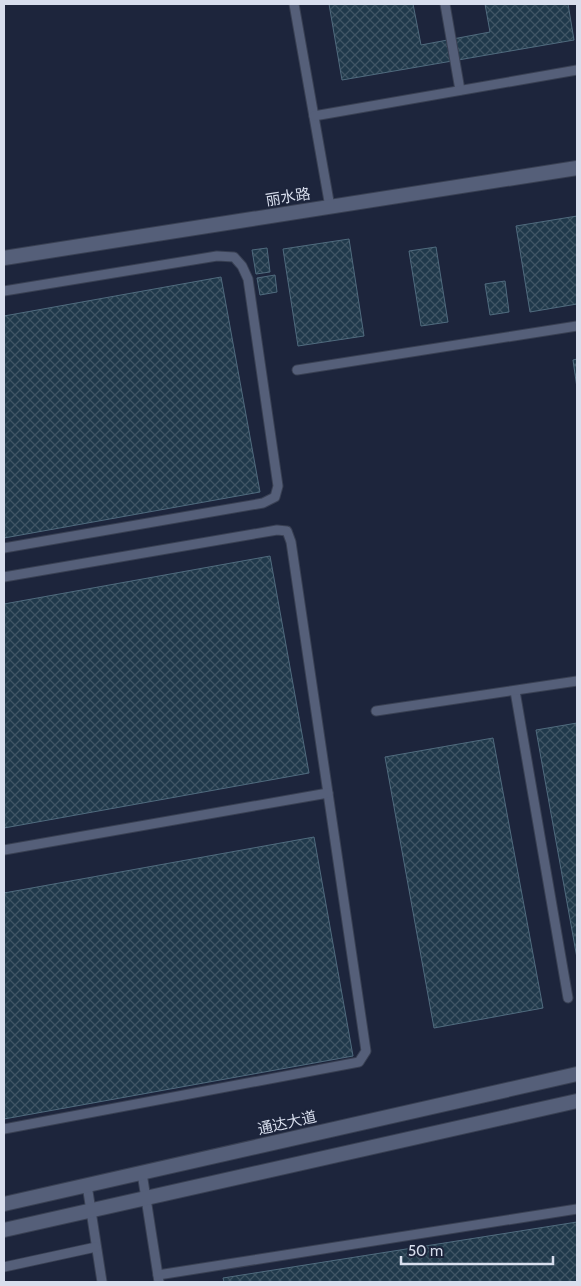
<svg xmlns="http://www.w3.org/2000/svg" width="581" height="1286" font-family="Cabin,'Noto Sans SC',sans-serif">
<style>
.building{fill:url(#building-cross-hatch);stroke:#506b7e}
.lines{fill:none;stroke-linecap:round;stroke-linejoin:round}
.service-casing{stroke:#394053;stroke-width:11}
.minor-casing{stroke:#394053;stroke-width:16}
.secondary-casing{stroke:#394053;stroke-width:16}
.service{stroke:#555f79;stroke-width:9}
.minor{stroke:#555f79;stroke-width:14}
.secondary{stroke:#555f79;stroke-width:14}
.labels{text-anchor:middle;stroke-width:4;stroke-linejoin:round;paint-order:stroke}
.street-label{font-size:15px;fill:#d8deed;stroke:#1d253c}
</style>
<defs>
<pattern id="building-cross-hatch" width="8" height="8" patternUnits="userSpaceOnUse" patternTransform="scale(1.25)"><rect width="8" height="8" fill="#20394b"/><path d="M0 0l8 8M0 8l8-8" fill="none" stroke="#405565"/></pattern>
</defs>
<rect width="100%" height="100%" fill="#1d253c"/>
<!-- building -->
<g class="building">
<polygon points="329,4 413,4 421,45 490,32 485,4 568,4 574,40 342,80"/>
<polygon points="577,216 577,304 530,312 516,226"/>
<polygon points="349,239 364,336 298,346 283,249"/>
<polygon points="436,247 448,322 421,326 409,251"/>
<polygon points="267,248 270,272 256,274 252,250"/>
<polygon points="275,275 277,292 260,295 257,278"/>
<polygon points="221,277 260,492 4,538 4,316"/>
<polygon points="505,281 509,312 490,315 485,284"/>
<polygon points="577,359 577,388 573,360"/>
<polygon points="270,556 309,773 4,828 4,604"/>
<polygon points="577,723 577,958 536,730"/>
<polygon points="493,738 543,1008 434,1028 385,757"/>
<polygon points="314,837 353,1056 4,1119 4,893"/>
<polygon points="577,1222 577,1282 224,1282 223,1278"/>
</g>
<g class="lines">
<!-- service casing -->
<g class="service-casing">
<g id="service">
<polyline points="294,4 330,207"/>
<polyline points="445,4 460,90"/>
<polyline points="314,116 577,70"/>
<polyline points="4,291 217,256 234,257 242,266 248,279 278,486 275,497 263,503 4,548"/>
<polyline points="297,370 577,326"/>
<polyline points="4,577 277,530 287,531 291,542 366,1051 359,1062 4,1129"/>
<polyline points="515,691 568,998"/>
<polyline points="376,711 577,681"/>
<polyline points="4,850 328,793"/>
<polyline points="142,1173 159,1282"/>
<polyline points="87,1185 102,1282"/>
<polyline points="4,1267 96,1247"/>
<polyline points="158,1275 577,1209"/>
</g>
</g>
<!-- minor casing -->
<g class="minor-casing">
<polyline id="minor" points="4,258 577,168"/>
</g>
<!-- secondary casing -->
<g class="secondary-casing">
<g id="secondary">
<polyline points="4,1204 577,1074"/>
<polyline points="4,1230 577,1101"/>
</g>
</g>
<!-- service -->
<use href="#service" class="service"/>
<!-- minor -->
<use href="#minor" class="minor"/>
<!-- secondary -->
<use href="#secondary" class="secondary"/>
</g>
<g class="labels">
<!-- street labels -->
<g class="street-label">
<text transform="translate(288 197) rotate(-9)" y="5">丽水路</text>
<text transform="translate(287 1123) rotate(-13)" y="5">通达大道</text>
</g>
</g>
<!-- border -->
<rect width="581" height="1286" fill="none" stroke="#d8deed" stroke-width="10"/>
<!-- scale -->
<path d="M401 1256v8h152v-8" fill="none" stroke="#d8deed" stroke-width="2.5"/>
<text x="408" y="1256" font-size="15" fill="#d8deed" stroke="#1d253c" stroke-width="4" paint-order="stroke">50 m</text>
</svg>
